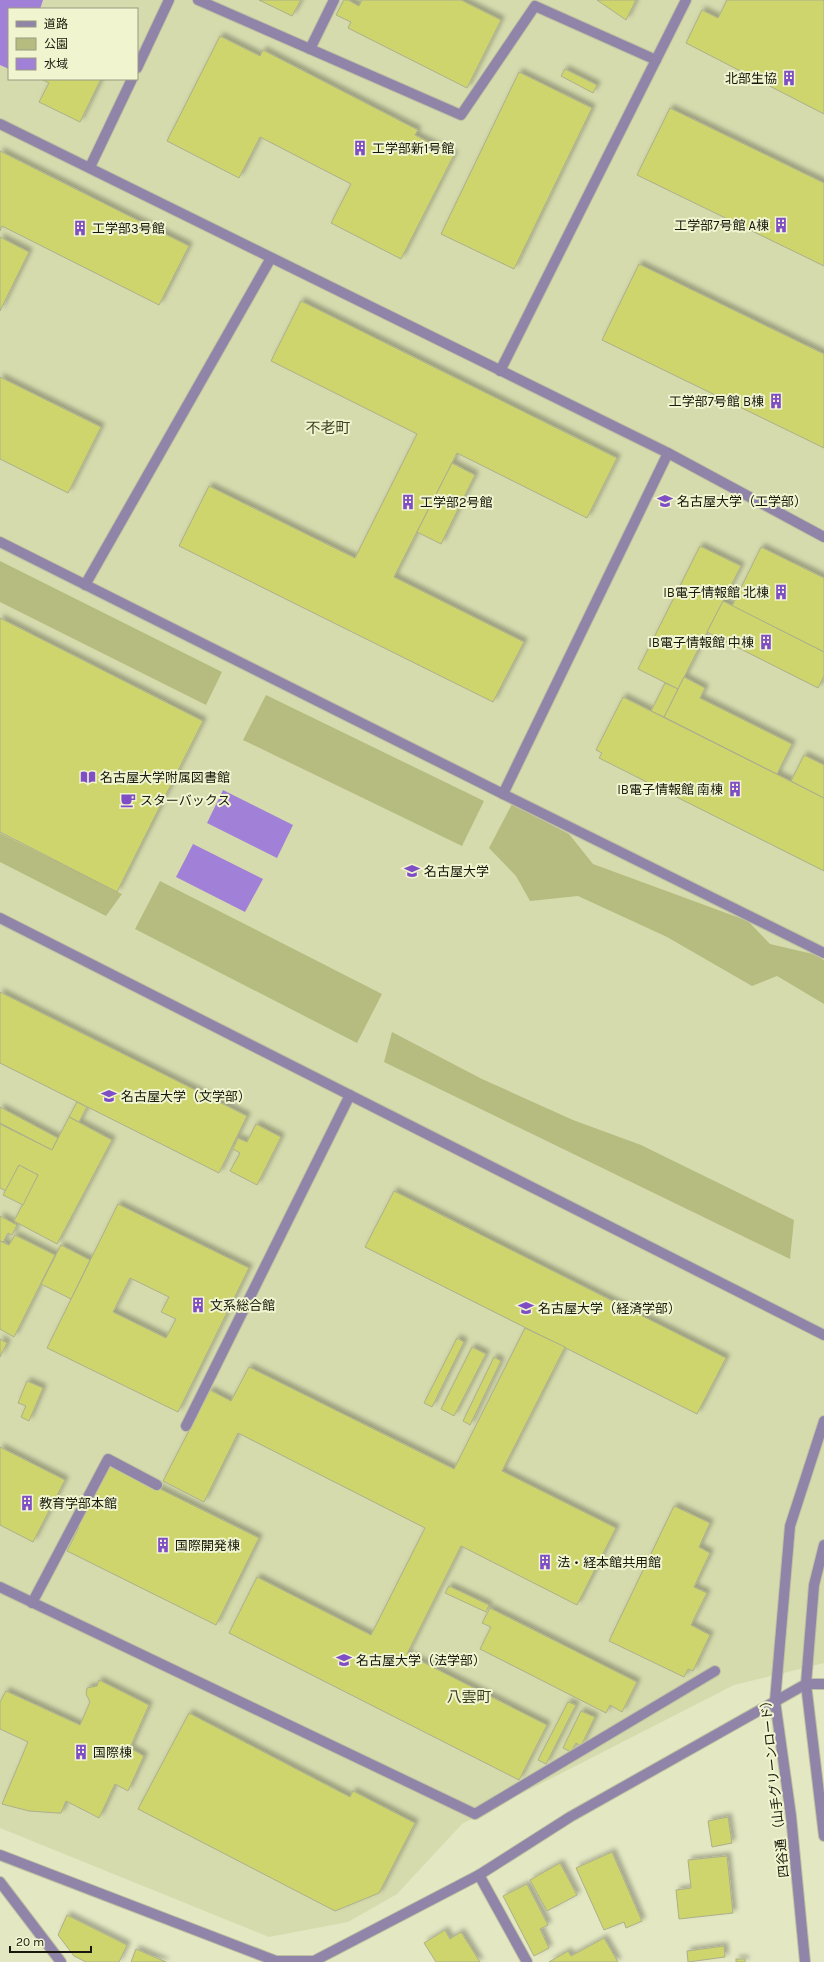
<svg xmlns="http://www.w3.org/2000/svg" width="824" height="1962" font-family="Karla,'Noto Sans JP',sans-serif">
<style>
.built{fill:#d6dbae;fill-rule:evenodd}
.green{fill:#b6bc7f}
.water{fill:#a081d7}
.building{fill:#ced56d;stroke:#acaf8c;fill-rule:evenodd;filter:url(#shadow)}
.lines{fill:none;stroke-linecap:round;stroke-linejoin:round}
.minor-casing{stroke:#bec2a1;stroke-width:12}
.minor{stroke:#9084a9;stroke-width:10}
.labels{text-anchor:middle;stroke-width:4;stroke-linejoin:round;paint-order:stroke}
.poi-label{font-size:13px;fill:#18190c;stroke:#f0f4cf;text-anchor:start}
.street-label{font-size:13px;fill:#18190c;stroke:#f0f4cf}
.quarter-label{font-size:15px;fill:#3f4122;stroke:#f0f4cf}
</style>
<defs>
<filter id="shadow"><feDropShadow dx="3.5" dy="-3.5" stdDeviation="2" flood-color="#0004"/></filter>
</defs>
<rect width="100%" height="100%" fill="#e3e7c2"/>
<!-- built -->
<path class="built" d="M0,0H824V1663L734,1685L462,1824L397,1894L348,1922L269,1937L0,1828ZM9,9H137V79H9Z"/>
<!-- green -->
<g class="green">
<polygon points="0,561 222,672 206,705 0,602"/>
<polygon points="266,695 484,801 462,846 243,740"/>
<polygon points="512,804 569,834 593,864 748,921 770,944 813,954 824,960 824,1004 777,976 752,986 667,937 578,896 530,901 516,876 489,848"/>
<polygon points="0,833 122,894 106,916 0,862"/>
<polygon points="160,881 382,994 357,1043 135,929"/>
<polygon points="392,1032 482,1079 573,1120 641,1145 794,1220 790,1259 384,1062"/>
</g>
<!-- water -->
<g class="water">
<polygon points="0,0 43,0 40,9 9,9 9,69 0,65"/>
<polygon points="223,790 293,825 277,858 207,823"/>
<polygon points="193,844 263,879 245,912 176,877"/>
</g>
<!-- building -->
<g class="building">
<polygon points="259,0 301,0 292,16"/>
<polygon points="344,0 348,0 359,6 362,0 461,0 501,20 467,88 348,28 351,22 336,15"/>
<polygon points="597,0 636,0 626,20"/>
<polygon points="727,0 824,0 824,114 686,43 702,10 718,18"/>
<polygon points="220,36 260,56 263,50 418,130 415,135 454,155 401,259 331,223 351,184 260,137 239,178 167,141"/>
<polygon points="565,69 597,85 593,93 561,76"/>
<polygon points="519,72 592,108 514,269 441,234"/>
<polygon points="41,79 101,79 80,122 39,102 49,83"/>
<polygon points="670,108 824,183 824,266 637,175"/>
<polygon points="0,151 189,246 159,305 2,226 0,231"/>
<polygon points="0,237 29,252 0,311"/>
<polygon points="639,264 824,354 824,448 602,340"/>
<polygon points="301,301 617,458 587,518 457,453 452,463 394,577 524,642 493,702 179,546 209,486 355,558 417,434 271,361"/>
<polygon points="0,377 101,427 68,493 0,459"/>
<polygon points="452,463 475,475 441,544 417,532"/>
<polygon points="700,546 741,566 678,689 638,669"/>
<polygon points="761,547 824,578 824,652 732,606"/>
<polygon points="723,601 824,652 824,676 818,688 707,632"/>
<polygon points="0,618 203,721 117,892 0,832"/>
<polygon points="684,677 705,688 700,698 792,744 777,774 664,717"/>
<polygon points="665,683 678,689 664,717 651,711"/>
<polygon points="623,697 824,798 824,871 599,758 602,753 596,750"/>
<polygon points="804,755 824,765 824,798 791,781"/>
<polygon points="0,992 247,1116 219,1173 0,1063"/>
<polygon points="77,1102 87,1107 79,1122 69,1117"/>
<polygon points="0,1107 58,1138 52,1150 0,1123"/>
<polygon points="69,1117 112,1140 57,1244 14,1221 38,1175 19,1165 6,1191 0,1188 0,1124 52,1150"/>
<polygon points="256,1124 281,1137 257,1185 230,1171 240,1153 233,1149 238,1138 247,1142"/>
<polygon points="19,1165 38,1175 23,1205 3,1195"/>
<polygon points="394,1191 726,1358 697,1414 365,1247"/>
<path d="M118,1204L249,1268L178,1412L47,1348ZM130,1278L169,1297L161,1312L176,1319L166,1338L113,1312Z"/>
<polygon points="0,1216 17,1225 12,1235 8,1233 3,1242 0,1241"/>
<polygon points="15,1235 55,1255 14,1337 0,1329 0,1241 9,1245"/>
<polygon points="61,1245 90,1260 71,1299 41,1284"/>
<polygon points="525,1328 565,1347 502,1471 616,1528 577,1605 461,1546 407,1654 547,1725 519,1780 229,1633 257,1577 371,1635 425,1528 238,1433 204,1502 163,1481 210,1390 231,1401 249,1367 454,1469"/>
<polygon points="457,1338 464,1342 432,1407 424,1403"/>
<polygon points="0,1339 7,1343 0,1357"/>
<polygon points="472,1347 486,1354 454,1416 441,1409"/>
<polygon points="494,1357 501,1361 470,1425 463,1421"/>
<polygon points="27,1381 43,1388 29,1421 21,1417 26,1406 18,1403"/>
<polygon points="0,1447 65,1480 33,1542 0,1525"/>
<polygon points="110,1464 259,1538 216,1625 67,1551 79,1527 72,1523 76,1513 83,1516"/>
<polygon points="674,1506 710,1523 699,1547 710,1553 694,1587 707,1593 691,1625 710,1635 693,1671 688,1669 684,1677 609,1641"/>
<polygon points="449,1586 489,1605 486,1612 445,1593"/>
<polygon points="490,1608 637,1682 622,1712 610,1705 606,1713 480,1649 491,1627 482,1623"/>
<polygon points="99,1680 149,1705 130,1748 144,1756 128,1791 115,1784 99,1818 66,1801 61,1813 57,1813 29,1811 2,1804 28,1742 0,1729 0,1702 6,1691 80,1725 90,1702 86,1694 87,1688 97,1686"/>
<polygon points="568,1702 576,1705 546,1764 538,1760"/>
<polygon points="581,1711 595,1717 581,1746 576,1743 571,1752 563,1748"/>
<polygon points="189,1713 350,1797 353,1791 415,1823 379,1893 335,1911 138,1809"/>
<polygon points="728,1817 732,1843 712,1847 708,1821"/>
<polygon points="612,1852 642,1921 626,1928 624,1922 604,1930 576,1868"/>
<polygon points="727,1856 733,1913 679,1919 676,1890 691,1888 688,1860"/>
<polygon points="560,1863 577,1895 547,1911 530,1880"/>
<polygon points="527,1884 548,1925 540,1929 549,1948 534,1956 503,1896"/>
<polygon points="67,1915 127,1945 119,1962 86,1962 74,1956 58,1935"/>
<polygon points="445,1930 450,1939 461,1932 480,1962 436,1962 424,1943"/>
<polygon points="604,1938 618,1962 549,1962 568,1951 571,1956"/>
<polygon points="724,1946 725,1957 688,1962 687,1951"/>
<polygon points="136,1949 166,1962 131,1962"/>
<rect x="736" y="1959" width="9" height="3"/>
</g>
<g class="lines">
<!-- minor casing -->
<g class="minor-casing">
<g id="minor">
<polyline points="198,0 461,115 535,6 656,60"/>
<polyline points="310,49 334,0"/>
<polyline points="137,68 169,0"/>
<polyline points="0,124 668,453 824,537"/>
<polyline points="90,167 132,79"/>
<polyline points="500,371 686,0"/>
<polyline points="0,542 503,794 824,953"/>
<polyline points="85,585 271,258"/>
<polyline points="503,794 668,453"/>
<polyline points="0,918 824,1335"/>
<polyline points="186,1426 350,1095"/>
<polyline points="824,1545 814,1585 806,1684 824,1836"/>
<polyline points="0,1587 475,1814 715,1671"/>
<polyline points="32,1603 108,1459 157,1485"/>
<polyline points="0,1855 276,1961 314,1961 479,1875 570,1817 806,1684 824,1684"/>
<polyline points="479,1875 527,1962"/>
<polyline points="0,1882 61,1962"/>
<polyline points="805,1962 791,1816 775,1701 790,1526 824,1421"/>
</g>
</g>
<!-- minor -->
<use href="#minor" class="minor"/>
</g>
<!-- icons -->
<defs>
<g id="building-bare" transform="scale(1.2)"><path d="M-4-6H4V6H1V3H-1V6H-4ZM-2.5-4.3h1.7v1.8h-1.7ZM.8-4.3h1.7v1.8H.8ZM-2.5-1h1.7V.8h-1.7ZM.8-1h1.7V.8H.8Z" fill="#7f4dc5" stroke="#f0f4cf" stroke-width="2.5" paint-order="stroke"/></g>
<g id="university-bare" transform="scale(1.2)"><path d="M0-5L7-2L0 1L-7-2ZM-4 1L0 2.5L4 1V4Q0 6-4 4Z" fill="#7f4dc5" stroke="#f0f4cf" stroke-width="2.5" paint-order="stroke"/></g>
<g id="library-bare" transform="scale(1.2)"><path d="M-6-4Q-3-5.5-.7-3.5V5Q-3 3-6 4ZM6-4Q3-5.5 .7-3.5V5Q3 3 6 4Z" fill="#7f4dc5" stroke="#f0f4cf" stroke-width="2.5" paint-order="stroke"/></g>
<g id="cafe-bare" transform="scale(1.2)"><path d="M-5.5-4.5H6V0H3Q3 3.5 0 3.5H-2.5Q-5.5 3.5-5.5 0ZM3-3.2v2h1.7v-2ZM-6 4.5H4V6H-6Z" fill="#7f4dc5" stroke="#f0f4cf" stroke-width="2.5" paint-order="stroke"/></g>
</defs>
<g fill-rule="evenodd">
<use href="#building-bare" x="789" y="78"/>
<use href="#building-bare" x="360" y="148"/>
<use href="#building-bare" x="781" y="225"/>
<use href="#building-bare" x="80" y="228"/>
<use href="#building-bare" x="776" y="401"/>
<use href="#university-bare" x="665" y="501"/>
<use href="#building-bare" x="408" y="502"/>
<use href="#building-bare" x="781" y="592"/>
<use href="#building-bare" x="766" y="642"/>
<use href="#library-bare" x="88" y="777"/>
<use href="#building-bare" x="735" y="789"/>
<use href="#cafe-bare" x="128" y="800"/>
<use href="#university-bare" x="412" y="871"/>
<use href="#university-bare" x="109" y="1096"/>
<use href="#building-bare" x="198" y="1305"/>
<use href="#university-bare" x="526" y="1308"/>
<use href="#building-bare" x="27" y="1503"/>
<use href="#building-bare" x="163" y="1545"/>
<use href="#building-bare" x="545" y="1562"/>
<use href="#university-bare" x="344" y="1660"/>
<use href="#building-bare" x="81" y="1752"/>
</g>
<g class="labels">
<!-- poi labels -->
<g class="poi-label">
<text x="777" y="83" text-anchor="end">北部生協</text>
<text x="372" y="153">工学部新1号館</text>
<text x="769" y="230" text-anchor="end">工学部7号館 A棟</text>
<text x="92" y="233">工学部3号館</text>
<text x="764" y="406" text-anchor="end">工学部7号館 B棟</text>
<text x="677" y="506">名古屋大学（工学部）</text>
<text x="420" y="507">工学部2号館</text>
<text x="769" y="597" text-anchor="end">IB電子情報館 北棟</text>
<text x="754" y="647" text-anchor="end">IB電子情報館 中棟</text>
<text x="100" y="782">名古屋大学附属図書館</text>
<text x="723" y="794" text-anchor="end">IB電子情報館 南棟</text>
<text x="140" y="805">スターバックス</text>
<text x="424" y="876">名古屋大学</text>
<text x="121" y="1101">名古屋大学（文学部）</text>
<text x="210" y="1310">文系総合館</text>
<text x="538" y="1313">名古屋大学（経済学部）</text>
<text x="39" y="1508">教育学部本館</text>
<text x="175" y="1550">国際開発棟</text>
<text x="557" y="1567">法・経本館共用館</text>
<text x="356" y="1665">名古屋大学（法学部）</text>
<text x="93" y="1757">国際棟</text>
</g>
<!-- street labels -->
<g class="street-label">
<text transform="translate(774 1786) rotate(-96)" y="5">四谷通 （山手グリーンロード）</text>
</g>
<!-- quarter labels -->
<g class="quarter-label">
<text x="328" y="433">不老町</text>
<text x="469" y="1702">八雲町</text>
</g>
</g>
<!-- legend -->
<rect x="8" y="8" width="130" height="72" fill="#f0f4cf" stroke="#9a9c81"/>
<rect x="16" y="21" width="20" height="6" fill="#9084a9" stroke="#9a9c81"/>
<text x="44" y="28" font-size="12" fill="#18190c">道路</text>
<rect x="16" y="38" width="20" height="12" fill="#b6bc7f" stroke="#9a9c81"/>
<text x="44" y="48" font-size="12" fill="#18190c">公園</text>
<rect x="16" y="58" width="20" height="12" fill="#a081d7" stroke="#9a9c81"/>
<text x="44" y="68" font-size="12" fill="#18190c">水域</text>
<!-- scale -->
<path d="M10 1946v6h81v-6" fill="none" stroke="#18190c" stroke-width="2"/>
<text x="16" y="1946" font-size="12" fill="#18190c" stroke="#f0f4cf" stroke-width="3" paint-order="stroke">20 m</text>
</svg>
